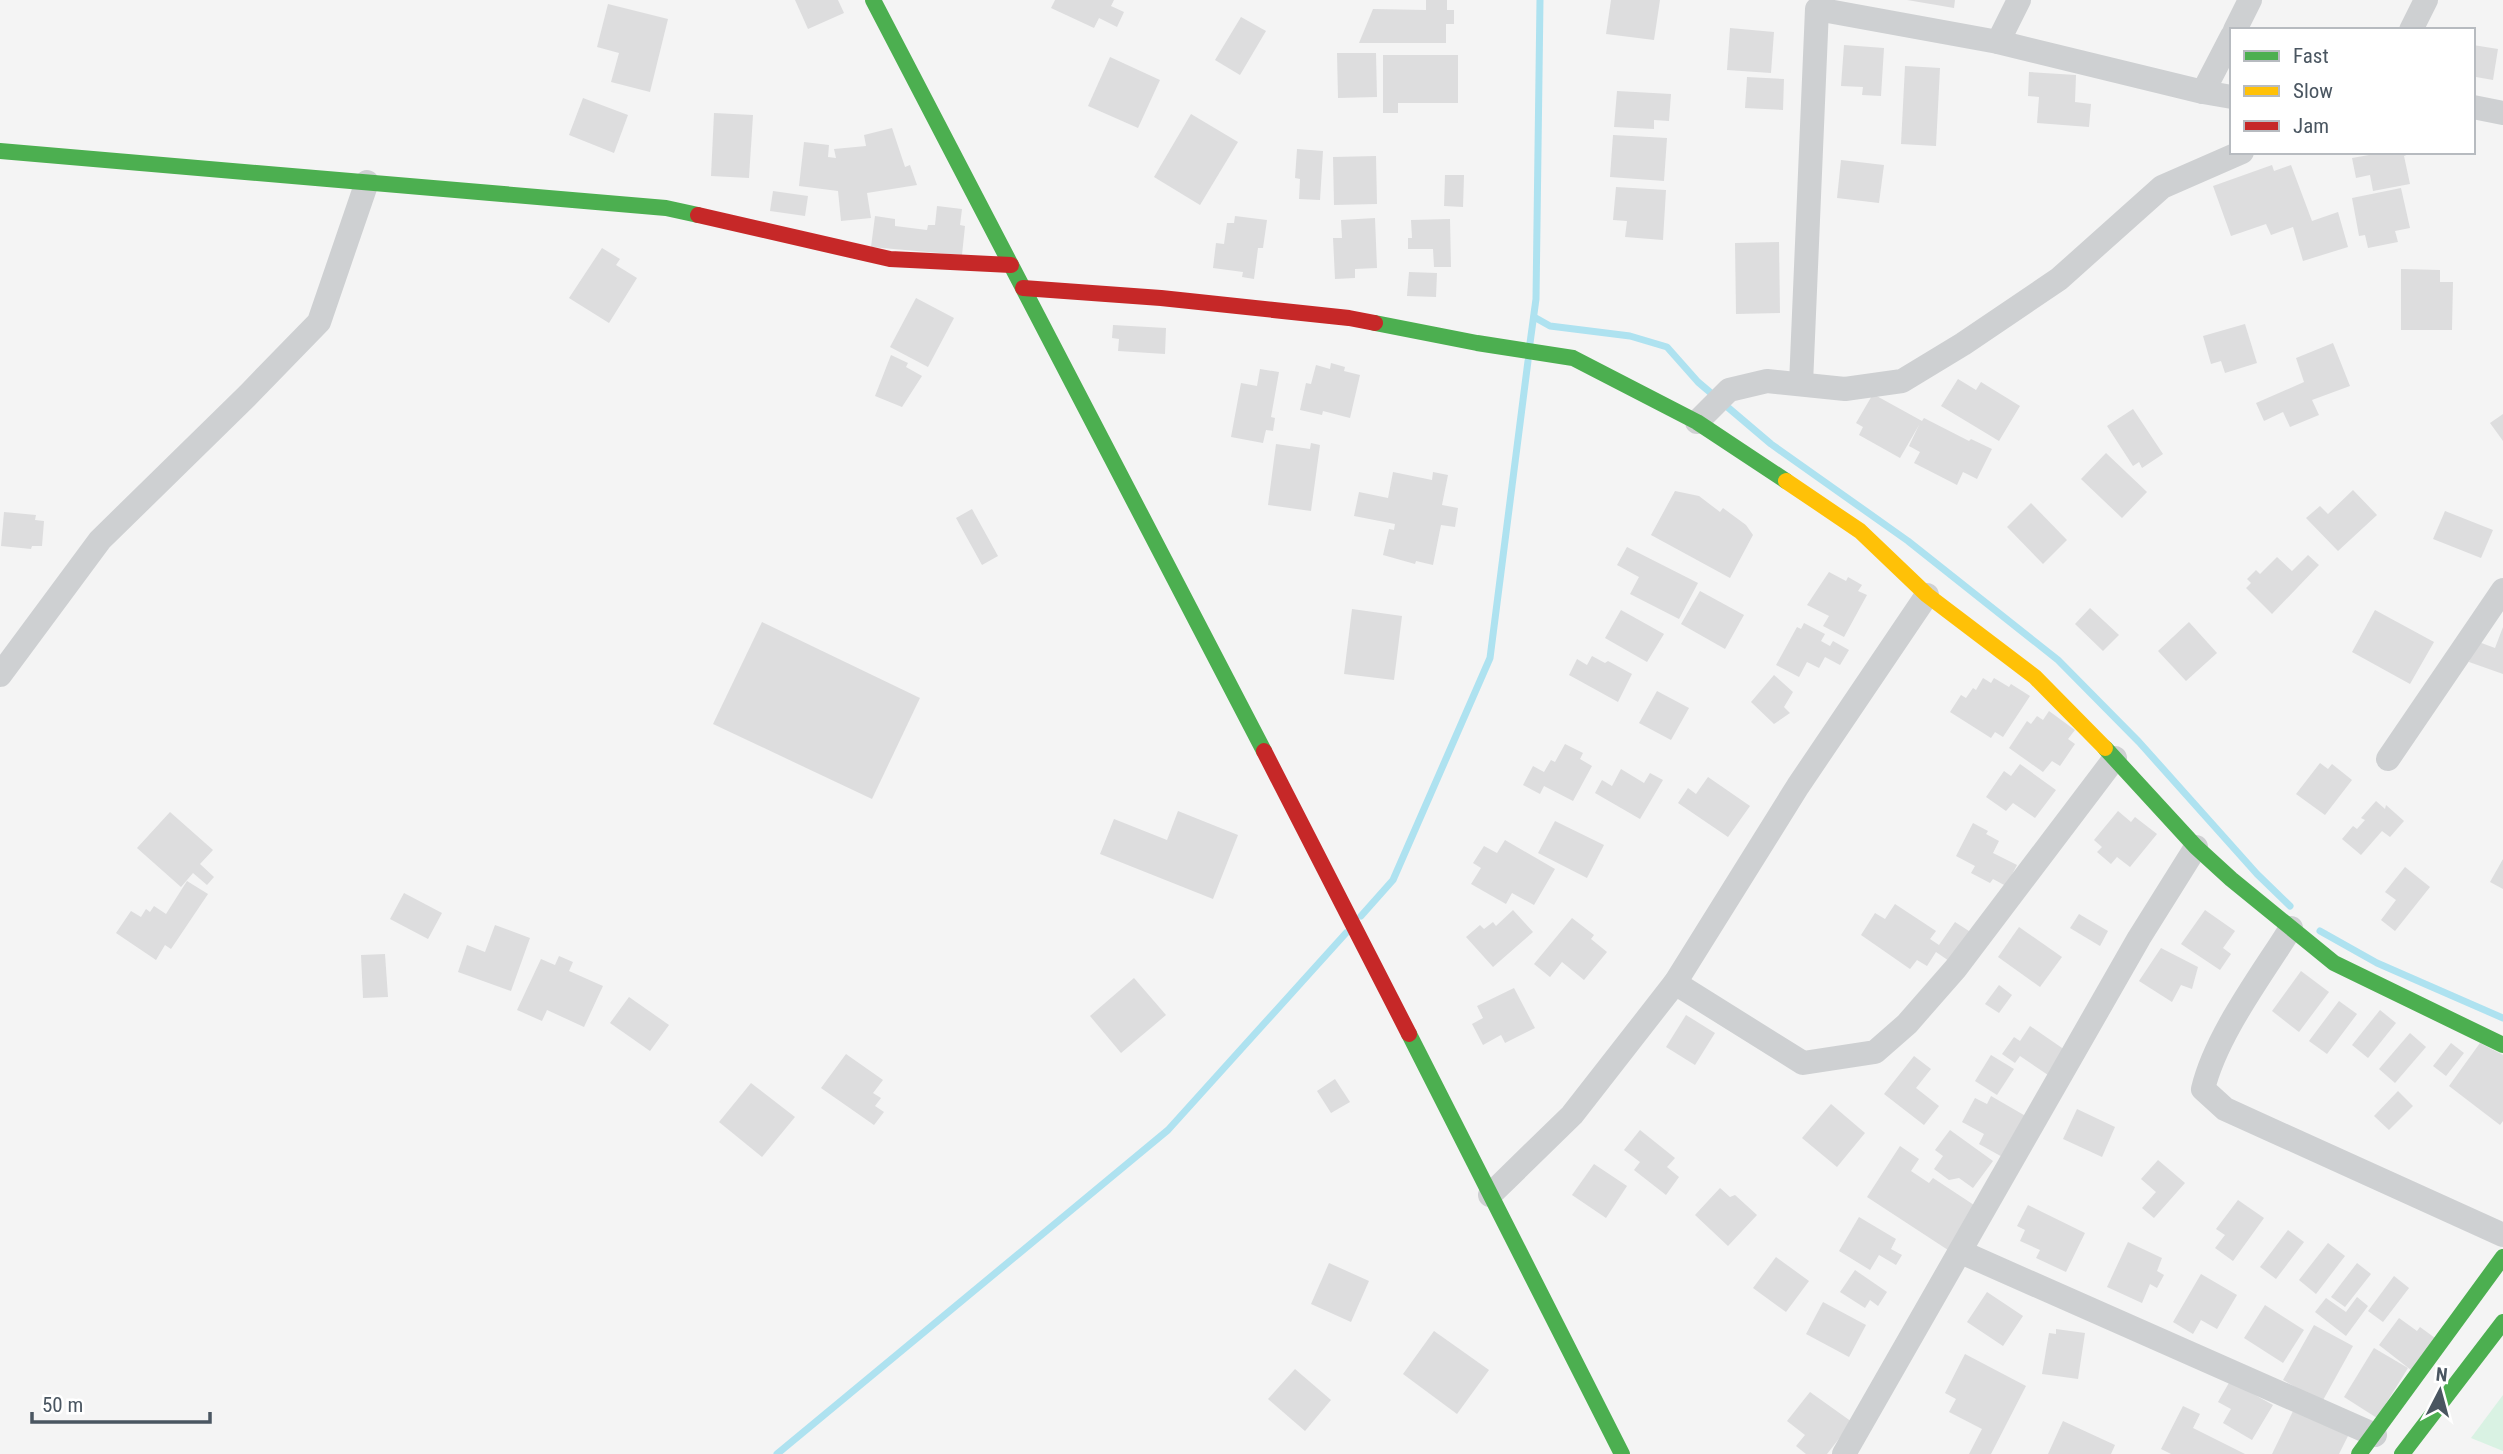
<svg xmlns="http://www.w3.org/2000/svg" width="2503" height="1454" font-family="'Roboto Condensed',sans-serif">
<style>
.green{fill:#d9f2e3}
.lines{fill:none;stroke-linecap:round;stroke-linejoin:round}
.stream{stroke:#aee2f0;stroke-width:7}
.building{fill:#ddddde}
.street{stroke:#ced0d2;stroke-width:24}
.fast{stroke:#4caf50;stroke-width:16}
.slow{stroke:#ffc107;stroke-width:16}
.jam{stroke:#c62828;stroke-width:16}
</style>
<rect width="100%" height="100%" fill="#f4f4f4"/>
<!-- green -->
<polygon class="green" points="2503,1395 2503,1451 2471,1438"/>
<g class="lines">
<!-- stream -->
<g class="stream">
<polyline points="1534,317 1550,326 1630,336 1667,347 1698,382 1771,444 1908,541 2058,660 2139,742 2257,874 2290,906"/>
<polyline points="1530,343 1536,299 1540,0"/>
<polyline points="1361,916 1393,880 1490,658 1528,361"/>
<polyline points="2320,931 2377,963 2503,1018"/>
<polyline points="777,1454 1168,1130 1346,933"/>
</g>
</g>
<!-- building -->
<g class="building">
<polygon points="795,0 838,0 844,13 808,29"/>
<polygon points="1055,0 1114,0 1111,6 1124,12 1117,27 1099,18 1094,28 1051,8"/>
<polygon points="1426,0 1447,0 1447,10 1454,10 1454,24 1446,24 1446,43 1359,43 1373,9 1426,10"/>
<polygon points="1611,0 1660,0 1654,40 1606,34"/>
<polygon points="1907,0 1955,0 1954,8"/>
<polygon points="608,4 668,19 650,92 611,82 619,53 597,47"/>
<polygon points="1241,17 1266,31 1240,75 1215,60"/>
<polygon points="1730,28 1774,32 1771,73 1727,70"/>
<polygon points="1844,45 1884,48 1881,96 1862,95 1863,87 1841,86"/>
<polygon points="2473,45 2498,49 2493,80 2476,77 2475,86"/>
<polygon points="1337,53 1376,53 1377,97 1338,98"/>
<polygon points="1383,55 1458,55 1458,103 1398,103 1398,113 1383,113"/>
<polygon points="1110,57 1160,80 1138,128 1088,106"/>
<polygon points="1905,66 1940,68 1936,146 1901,144"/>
<polygon points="2029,72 2076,75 2075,102 2091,104 2089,127 2037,123 2039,97 2028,96"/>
<polygon points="1747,77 1784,79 1783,110 1745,108"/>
<polygon points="1617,91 1671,94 1669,121 1654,120 1654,129 1614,127"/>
<polygon points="583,98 628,115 614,153 569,135"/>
<polygon points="714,113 753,115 749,178 711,176"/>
<polygon points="1191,114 1238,142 1200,205 1154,177"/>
<polygon points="892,128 905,167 910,165 917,185 867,193 871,218 841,221 838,191 799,186 804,142 829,145 828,157 836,158 834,149 866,146 864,135"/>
<polygon points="1613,135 1667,138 1664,181 1610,177"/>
<polygon points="1297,149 1323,151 1320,200 1299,199 1300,179 1295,178"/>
<polygon points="2368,152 2414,152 2404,156 2410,184 2373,191 2370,175 2356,178 2352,158 2369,155"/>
<polygon points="1376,156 1377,204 1334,205 1333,157"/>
<polygon points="1841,160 1884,165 1879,203 1837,198"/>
<polygon points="2272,165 2274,171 2291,165 2312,221 2338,212 2348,247 2303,261 2293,227 2271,235 2266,224 2231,236 2213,186"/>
<polygon points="1445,175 1464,175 1463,207 1444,206"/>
<polygon points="1616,187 1666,190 1663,240 1625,237 1627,221 1613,220"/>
<polygon points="2401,188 2410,228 2395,231 2398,242 2368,248 2365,235 2359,236 2352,198"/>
<polygon points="773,191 808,196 805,216 770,211"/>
<polygon points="937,206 962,209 960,225 965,226 962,255 871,247 875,216 895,219 895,226 927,230 928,225 935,225"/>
<polygon points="1235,216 1267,220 1263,248 1258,248 1254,279 1242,277 1243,272 1213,268 1216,243 1224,244 1227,223 1234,223"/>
<polygon points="1375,218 1377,268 1355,269 1355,278 1335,279 1333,238 1342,238 1341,220"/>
<polygon points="1450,219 1451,267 1434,267 1433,249 1408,249 1408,238 1412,238 1411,220"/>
<polygon points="1779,242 1780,313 1736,314 1735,243"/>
<polygon points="602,248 620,259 616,265 637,278 609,323 569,298"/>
<polygon points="2401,269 2440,270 2440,282 2453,282 2452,330 2401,330"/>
<polygon points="1409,272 1437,273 1436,297 1407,296"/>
<polygon points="916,298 954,318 928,367 890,347"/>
<polygon points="2245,324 2257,363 2225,373 2221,361 2211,364 2203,336"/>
<polygon points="1113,325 1166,328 1165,354 1118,351 1119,339 1112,338"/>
<polygon points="2333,343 2350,386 2312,400 2319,415 2290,427 2283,412 2264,421 2256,403 2304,382 2296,358"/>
<polygon points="891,355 908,363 906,367 922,376 902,407 875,396"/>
<polygon points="1331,363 1345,367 1344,371 1360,375 1350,418 1323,411 1322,415 1300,410 1306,383 1311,384 1316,365 1330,369"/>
<polygon points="1260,369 1279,372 1271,417 1275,418 1273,431 1266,430 1263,443 1231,437 1241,383 1257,386"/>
<polygon points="1958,379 1976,390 1981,382 2020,406 1999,441 1941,406"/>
<polygon points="1873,394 1922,421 1924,418 1969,441 1971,439 1992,449 1977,479 1963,472 1957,485 1914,463 1920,452 1909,446 1919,425 1900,458 1859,435 1863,427 1856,423"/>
<polygon points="2133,409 2163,454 2142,468 2139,462 2133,466 2107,426"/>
<polygon points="2503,414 2503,441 2490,423"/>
<polygon points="1311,443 1320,445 1311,511 1268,505 1276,444 1310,449"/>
<polygon points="2106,453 2147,492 2122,518 2081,479"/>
<polygon points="1393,472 1432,480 1433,472 1448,475 1442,505 1458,508 1455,527 1441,525 1433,565 1416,561 1415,564 1383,555 1389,529 1394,530 1395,524 1354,516 1359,492 1388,498"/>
<polygon points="2353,490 2377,515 2338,551 2306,518 2320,506 2328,514"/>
<polygon points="1675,491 1699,496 1720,512 1723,508 1746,525 1753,535 1730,578 1651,535"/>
<polygon points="2031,503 2067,540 2043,564 2007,527"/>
<polygon points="972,509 998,556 982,565 956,518"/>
<polygon points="2445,511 2493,530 2481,558 2433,539"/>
<polygon points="4,512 36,515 35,520 44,521 42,546 32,546 31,549 1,546"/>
<polygon points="1627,547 1698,583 1679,619 1630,594 1639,577 1617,565"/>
<polygon points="2308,555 2319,565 2272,614 2246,588 2251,583 2247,579 2256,570 2260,574 2277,557 2292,571"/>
<polygon points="1829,572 1846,581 1848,577 1862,585 1858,591 1867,595 1844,637 1823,626 1829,616 1807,605"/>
<polygon points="1700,591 1744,615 1725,649 1681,624"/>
<polygon points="2090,608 2119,635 2103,651 2075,624"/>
<polygon points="1352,609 1402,616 1394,680 1344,674"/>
<polygon points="1621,610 1664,634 1647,662 1605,638"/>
<polygon points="2375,610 2434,642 2410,684 2352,652"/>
<polygon points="762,622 920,698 872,799 713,724"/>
<polygon points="2189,622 2217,653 2186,681 2158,651"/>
<polygon points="1804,623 1825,634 1821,641 1830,646 1833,641 1849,650 1840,665 1825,657 1819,668 1807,662 1799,677 1776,665 1797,627 1801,629"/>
<polygon points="2503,627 2503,674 2469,662 2476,641 2495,648"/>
<polygon points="1592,656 1605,663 1608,661 1632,674 1618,702 1569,675 1577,659 1587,665"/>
<polygon points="1774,675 1793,692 1784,707 1790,713 1774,724 1751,702"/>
<polygon points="1983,678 1991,683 1994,678 2009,687 2011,684 2030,696 2003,737 1995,732 1991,738 1950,712 1961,695 1966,698 1973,688 1976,690"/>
<polygon points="1657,691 1689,708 1671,740 1639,723"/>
<polygon points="2049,711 2075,730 2068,739 2075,744 2060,766 2052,761 2043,772 2009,748 2027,721 2031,724 2037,716 2043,720"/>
<polygon points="1565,744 1583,753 1580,759 1592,766 1573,801 1544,786 1540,794 1523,785 1533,766 1544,772 1551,760 1555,762"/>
<polygon points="2320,763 2328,769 2332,764 2352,780 2325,815 2296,794"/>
<polygon points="2020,764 2056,790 2035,818 2013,803 2006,811 1986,797 2004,771 2011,776"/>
<polygon points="1621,769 1644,783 1650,773 1663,780 1640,819 1595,793 1602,780 1612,786"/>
<polygon points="1708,777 1750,806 1728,837 1678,803 1688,788 1696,794"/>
<polygon points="2376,801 2385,809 2386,805 2404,821 2390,837 2382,831 2361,855 2342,839 2353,826 2357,829 2365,820 2361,818"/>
<polygon points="1178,811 1238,835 1213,899 1100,854 1114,819 1167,840"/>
<polygon points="2118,811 2131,822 2135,817 2157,834 2130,867 2117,857 2111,864 2097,852 2102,847 2094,840"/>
<polygon points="170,812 213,850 200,864 214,877 207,885 193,873 181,887 137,848"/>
<polygon points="1555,821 1604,845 1587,878 1538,853"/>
<polygon points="1973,823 1988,831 1986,834 1999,841 1993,853 2017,865 2006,886 1993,879 1990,883 1971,873 1975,866 1956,856"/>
<polygon points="1505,840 1555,869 1534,905 1512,893 1506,904 1471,884 1481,868 1473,863 1484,846 1497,853"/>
<polygon points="2503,859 2503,889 2490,882"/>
<polygon points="2405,867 2430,887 2395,931 2381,920 2396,900 2385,892"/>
<polygon points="187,881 208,894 171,949 165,945 156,960 116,933 131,911 141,917 146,909 150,912 154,906 166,914"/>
<polygon points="404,893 442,913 428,939 390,919"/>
<polygon points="1895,904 1936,931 1930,939 1939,945 1955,922 1972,933 1952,963 1936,952 1927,966 1917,960 1910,969 1861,935 1875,913 1885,919"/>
<polygon points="1513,910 1533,932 1493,967 1466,937 1480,925 1484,929 1493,922 1496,926"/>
<polygon points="2205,910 2235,931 2223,948 2231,954 2220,970 2181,944"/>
<polygon points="2079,914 2108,931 2100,946 2070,928"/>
<polygon points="1572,918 1594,935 1591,939 1607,952 1584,980 1562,962 1550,977 1534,964"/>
<polygon points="495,925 530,938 511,991 458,972 467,945 485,952"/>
<polygon points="2019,927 2062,957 2040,987 1998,957"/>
<polygon points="2161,948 2198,967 2192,989 2181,985 2172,1002 2139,981"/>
<polygon points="385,954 388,997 363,998 361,955"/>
<polygon points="559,956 573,962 569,971 603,986 584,1027 547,1010 542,1021 517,1010 541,959 555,965"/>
<polygon points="2301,971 2329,992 2299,1032 2272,1011"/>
<polygon points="1134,978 1166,1015 1121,1053 1090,1016"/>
<polygon points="1999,985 2012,995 1999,1013 1985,1004"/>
<polygon points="1514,988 1535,1028 1505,1043 1501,1035 1483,1045 1472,1024 1483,1018 1477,1006"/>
<polygon points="629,997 669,1025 650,1051 610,1023"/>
<polygon points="2339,1001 2357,1014 2327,1054 2309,1041"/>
<polygon points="2380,1010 2396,1023 2368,1058 2352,1045"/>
<polygon points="1686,1015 1715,1033 1695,1065 1666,1047"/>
<polygon points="2030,1026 2065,1050 2048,1075 2020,1056 2015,1063 2002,1054 2014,1037 2020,1041"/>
<polygon points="2410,1033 2426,1047 2395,1083 2379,1069"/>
<polygon points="2451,1043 2464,1053 2446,1076 2433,1066"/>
<polygon points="2480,1043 2503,1055 2503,1121 2500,1125 2449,1086"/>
<polygon points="846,1054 883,1080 873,1093 881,1098 875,1106 884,1112 874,1125 821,1088"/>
<polygon points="1991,1055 2014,1069 1997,1095 1975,1081"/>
<polygon points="1914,1056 1931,1069 1916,1088 1939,1106 1924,1125 1884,1094"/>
<polygon points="1335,1079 1350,1102 1331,1113 1317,1091"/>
<polygon points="751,1083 795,1117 762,1157 719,1122"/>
<polygon points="2398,1091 2413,1106 2389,1130 2374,1116"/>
<polygon points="1991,1096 2029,1118 2006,1159 1979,1144 1984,1134 1962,1122 1975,1098 1987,1104"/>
<polygon points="1831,1104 1865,1133 1837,1167 1802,1138"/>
<polygon points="2077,1109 2115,1127 2102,1157 2063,1139"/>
<polygon points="1640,1130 1675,1158 1667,1167 1679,1177 1666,1195 1634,1170 1640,1162 1624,1150"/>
<polygon points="1950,1130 1993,1161 1973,1188 1959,1178 1949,1180 1934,1169 1943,1156 1935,1150"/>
<polygon points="1900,1146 1919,1159 1911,1171 1929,1183 1933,1178 1977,1207 1948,1250 1867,1197"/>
<polygon points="2158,1160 2185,1183 2154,1218 2142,1208 2156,1192 2141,1179"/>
<polygon points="1594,1164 1627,1186 1606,1218 1572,1195"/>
<polygon points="1720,1188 1730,1197 1735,1195 1757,1215 1728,1246 1695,1215"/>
<polygon points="2238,1200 2264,1218 2233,1261 2215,1248 2225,1235 2216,1229"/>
<polygon points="2028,1205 2085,1233 2066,1272 2036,1258 2040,1250 2020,1241 2025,1230 2017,1226"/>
<polygon points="1859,1217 1896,1239 1891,1249 1902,1255 1896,1265 1879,1255 1870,1270 1839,1251"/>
<polygon points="2288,1230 2304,1242 2276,1279 2260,1267"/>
<polygon points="2128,1242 2162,1258 2157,1271 2164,1275 2157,1288 2150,1284 2142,1303 2107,1287"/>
<polygon points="2328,1243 2345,1256 2316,1294 2299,1280"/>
<polygon points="1776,1257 1809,1281 1786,1312 1753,1288"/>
<polygon points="1329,1263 1369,1281 1351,1322 1311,1304"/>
<polygon points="2357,1263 2371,1274 2345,1307 2331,1297"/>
<polygon points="1855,1270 1887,1292 1878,1306 1870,1300 1865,1308 1840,1292"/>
<polygon points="2201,1274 2237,1295 2217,1329 2201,1320 2193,1334 2173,1322"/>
<polygon points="2394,1276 2409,1288 2383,1322 2368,1311"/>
<polygon points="1987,1292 2023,1316 2003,1346 1967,1322"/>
<polygon points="2357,1297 2368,1306 2346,1336 2315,1312 2326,1298 2346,1312"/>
<polygon points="1823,1302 1866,1325 1849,1357 1806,1334"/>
<polygon points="2265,1305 2304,1330 2283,1363 2244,1338"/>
<polygon points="2399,1318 2417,1331 2420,1327 2435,1338 2411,1370 2379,1345"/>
<polygon points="2314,1325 2353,1346 2322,1402 2283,1380"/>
<polygon points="2056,1329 2085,1333 2078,1379 2042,1374 2049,1333 2056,1334"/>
<polygon points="1434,1331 1489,1370 1457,1414 1403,1374"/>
<polygon points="2374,1348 2408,1368 2377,1418 2344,1397"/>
<polygon points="1965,1354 2026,1386 1991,1454 1969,1454 1982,1429 1949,1412 1956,1399 1945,1393"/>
<polygon points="1295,1369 1331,1400 1305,1431 1268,1399"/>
<polygon points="2230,1381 2273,1405 2252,1440 2223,1423 2231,1409 2218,1402"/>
<polygon points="1810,1392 1852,1422 1827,1454 1806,1454 1796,1446 1805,1435 1787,1421"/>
<polygon points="2183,1406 2200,1414 2193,1428 2245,1454 2171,1454 2161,1449"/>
<polygon points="2295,1407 2349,1434 2339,1454 2272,1454"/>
<polygon points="2063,1421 2115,1445 2111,1454 2048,1454"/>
</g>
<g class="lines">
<!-- street -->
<g class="street">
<polyline points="2235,30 2250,0"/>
<polyline points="2411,30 2426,0"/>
<polyline points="1998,42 2019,0"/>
<polyline points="2203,92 2232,36"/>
<polyline points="2473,107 2503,113"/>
<polyline points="1801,384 1817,9 1998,42 2203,92 2232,97"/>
<polyline points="1697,422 1729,390 1767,381 1845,389 1902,381 1963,344 2059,279 2162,187 2242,152"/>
<polyline points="0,675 100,540 248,395 319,322 367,182"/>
<polyline points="2388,759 2503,590"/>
<path d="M2291,928C2261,976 2216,1035 2203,1089L2225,1109L2503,1235"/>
<polyline points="1675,983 1803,1063 1875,1052 1907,1024 1956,968 2115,758"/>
<polyline points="1490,1195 1572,1115 1675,983 1798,786 1927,595"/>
<polyline points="1961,1252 2375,1435"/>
<polyline points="1844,1454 2139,938 2196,847"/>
</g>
<!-- fast -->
<g class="fast">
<polyline points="873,0 1264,751"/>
<polyline points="0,151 666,208 698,215"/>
<polyline points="1375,323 1477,343 1573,358 1697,422 1786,481"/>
<polyline points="2105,748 2196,847 2231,879 2334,963 2503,1045"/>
<polyline points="1409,1034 1622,1454"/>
<polyline points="2359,1454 2503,1257"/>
<polyline points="2402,1454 2503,1322"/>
</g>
<!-- slow -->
<polyline class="slow" points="1786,481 1860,531 1927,595 2035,677 2105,748"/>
<!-- jam -->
<g class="jam">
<polyline points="698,215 890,259 1011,265"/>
<polyline points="1023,288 1161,298 1349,318 1375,323"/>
<polyline points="1264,751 1409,1034"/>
</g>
</g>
<!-- legend -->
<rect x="2230" y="28" width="245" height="126" fill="#ffffff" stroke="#b7bbc0" stroke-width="2"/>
<rect x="2244" y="51" width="35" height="10" fill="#4caf50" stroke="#b7bbc0" stroke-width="2"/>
<text x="2293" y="63" font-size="21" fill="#4a5661">Fast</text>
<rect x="2244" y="86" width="35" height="10" fill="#ffc107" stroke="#b7bbc0" stroke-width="2"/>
<text x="2293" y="98" font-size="21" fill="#4a5661">Slow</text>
<rect x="2244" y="121" width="35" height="10" fill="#c62828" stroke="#b7bbc0" stroke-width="2"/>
<text x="2293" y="133" font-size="21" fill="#4a5661">Jam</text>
<!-- north arrow -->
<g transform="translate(2440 1391) rotate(6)" stroke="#ffffff" stroke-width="5" paint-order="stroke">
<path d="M0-5L12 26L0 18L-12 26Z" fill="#4a5661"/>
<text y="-10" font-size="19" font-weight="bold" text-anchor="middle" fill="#4a5661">N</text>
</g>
<!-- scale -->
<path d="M32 1412v10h178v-10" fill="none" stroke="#4a5661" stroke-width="3.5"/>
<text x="42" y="1412" font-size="21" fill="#4a5661" stroke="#ffffff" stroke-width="5" paint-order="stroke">50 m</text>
</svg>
